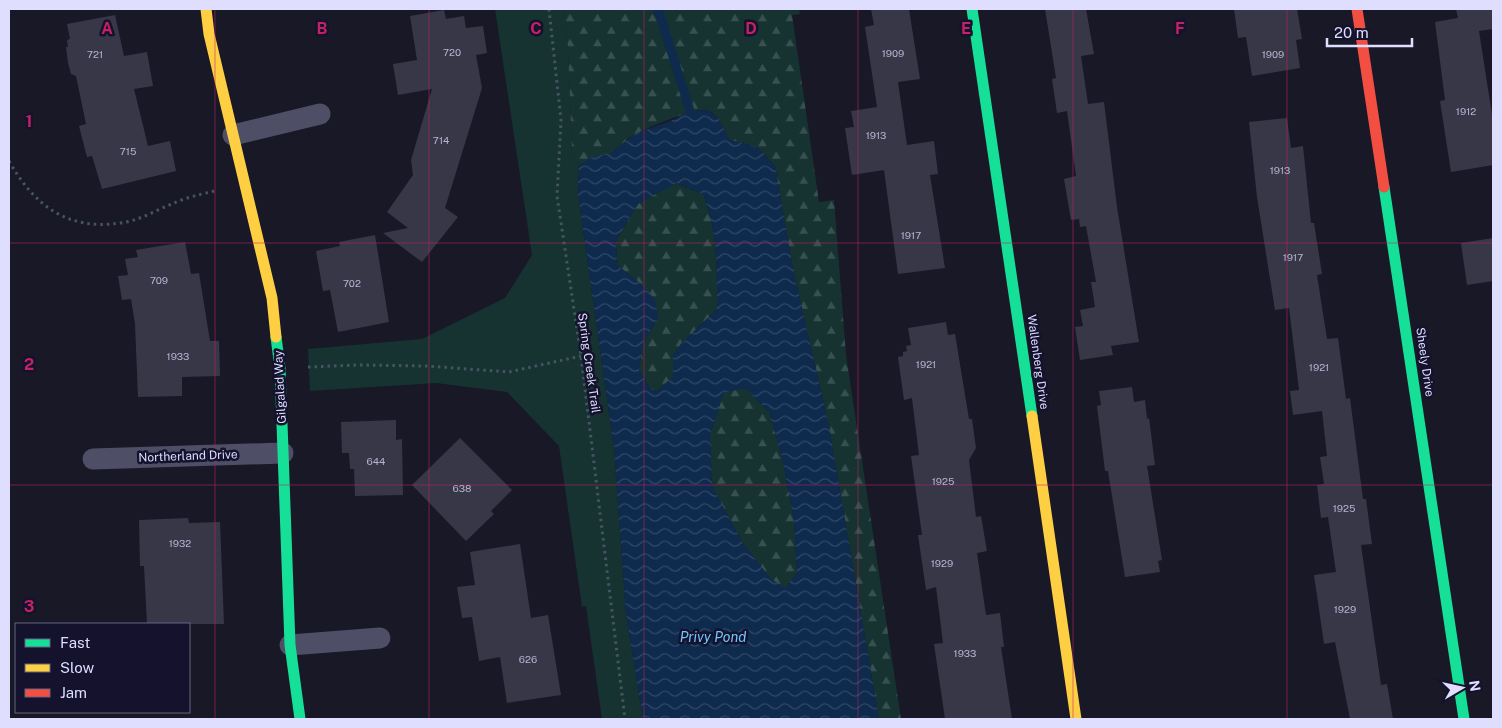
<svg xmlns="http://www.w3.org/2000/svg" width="1502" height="728" font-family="'Public Sans',sans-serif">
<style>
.green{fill:#163331}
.forest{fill:url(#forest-firs)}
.water{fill:url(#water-waves);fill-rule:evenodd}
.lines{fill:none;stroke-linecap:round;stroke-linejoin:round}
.stream{stroke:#0e2a4d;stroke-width:9}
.building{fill:#383748}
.path{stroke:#465462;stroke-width:3;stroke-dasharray:2.5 4;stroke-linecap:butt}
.street{stroke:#4e4e67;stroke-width:21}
.fast{stroke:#16e098;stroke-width:11}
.slow{stroke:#ffcf43;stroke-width:11}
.jam{stroke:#f24e42;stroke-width:11}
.grid{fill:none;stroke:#c32263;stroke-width:1;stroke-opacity:0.55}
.labels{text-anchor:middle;stroke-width:5;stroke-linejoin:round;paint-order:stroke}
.number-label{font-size:10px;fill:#b5b4d1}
.street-label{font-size:12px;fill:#dfdeff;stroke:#14122d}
.water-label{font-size:14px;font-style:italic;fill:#6cc8ff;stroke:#14122d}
.grid-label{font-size:16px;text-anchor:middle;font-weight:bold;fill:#c32263;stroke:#14122d;stroke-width:5;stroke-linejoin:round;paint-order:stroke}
</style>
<defs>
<pattern id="forest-firs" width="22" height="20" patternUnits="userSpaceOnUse" patternTransform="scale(1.25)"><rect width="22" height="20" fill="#163331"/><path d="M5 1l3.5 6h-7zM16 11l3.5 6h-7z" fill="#375050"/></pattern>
<pattern id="water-waves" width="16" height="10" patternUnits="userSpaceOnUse" patternTransform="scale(1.25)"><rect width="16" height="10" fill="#0e2a4d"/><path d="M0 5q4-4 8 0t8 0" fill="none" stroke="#314868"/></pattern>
</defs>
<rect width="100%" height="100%" fill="#191827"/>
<!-- green -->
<polygon class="green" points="495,9 564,9 568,49 572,155 579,166 578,194 614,449 626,614 643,719 602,719 586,606 582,607 559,446 507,392 436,383 310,391 308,349 422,339 505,298 532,255"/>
<!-- forest -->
<g class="forest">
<path d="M564,9H799L800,14L792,15L819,202L834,200L846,355L901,719H879L829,426L793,269L775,166L757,147L730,140C724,130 719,114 707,110C697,107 646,128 635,134C627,138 621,146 614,151C603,157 593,156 579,166L572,155L568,49Z"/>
<path d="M675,183L703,194C718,232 717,268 717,309L681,344L673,355V377L657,391L651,390L639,370L643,343L658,318L641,284L617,265L616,241L638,204Z"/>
<polygon points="745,388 769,412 782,457 794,521 797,573 785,589 770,578 742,542 712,486 710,434 724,392"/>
</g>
<!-- water -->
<path class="water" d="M707,110L718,118L730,140L757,147L775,166L793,269L829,426L879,719H643L626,614L614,449L578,194L579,166L590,158L613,152L634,134L673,120L690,111ZM676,183L703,194C718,232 717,268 717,309L681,344L673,355V377L657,391L651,390L639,370L643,343L658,318L655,299L641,284L617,265L616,241L638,204ZM745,388L769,412L782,457L794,521L797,573L785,588L770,578L742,542L712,486L710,434L724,393Z"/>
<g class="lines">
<!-- stream -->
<polyline class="stream" points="658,9 690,111"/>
</g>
<!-- building -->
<g class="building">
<polygon points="871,9 909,9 920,79 898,82 907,145 934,141 938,174 930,175 945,268 898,274 884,170 852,175 845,128 854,127 851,111 877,107 865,27 874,25"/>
<polygon points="1045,9 1086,9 1094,54 1081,56 1088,104 1104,102 1117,207 1139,342 1111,346 1113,355 1080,360 1075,327 1083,326 1080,310 1095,307 1091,282 1096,282 1086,226 1080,227 1079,219 1071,220 1064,179 1076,176 1067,111 1057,113 1052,79 1056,78"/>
<polygon points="1234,9 1297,9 1302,39 1296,40 1300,68 1252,76 1246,37 1238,38"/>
<polygon points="1456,9 1493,9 1493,29 1479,31 1493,121 1493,165 1451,172 1440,101 1445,100 1435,22 1458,18"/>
<polygon points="444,10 446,19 464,16 466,28 483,26 487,53 476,55 482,88 445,208 458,217 422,262 383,233 408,228 387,212 413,175 411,160 432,89 398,95 393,64 417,60 410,16"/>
<polygon points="115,15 124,56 147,52 153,86 134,89 148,146 170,141 176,171 102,189 92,156 87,157 79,126 86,124 76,76 71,74 68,63 66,47 68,47 67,40 70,39 67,24"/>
<polygon points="1287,118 1291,148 1303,146 1311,223 1314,223 1322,274 1317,275 1327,339 1338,338 1346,399 1350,398 1363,499 1366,499 1372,544 1361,545 1381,685 1387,684 1393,719 1350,719 1335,642 1324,644 1314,575 1336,572 1328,517 1321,518 1317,485 1324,484 1320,457 1327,456 1322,411 1293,415 1290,391 1299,390 1289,308 1275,310 1257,197 1249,122"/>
<polygon points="375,235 389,322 338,332 330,290 323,291 316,251 340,246 339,242"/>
<polygon points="1493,238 1493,281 1467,285 1461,243"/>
<polygon points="185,242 191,274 199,273 210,341 219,341 220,376 182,377 182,396 138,397 135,324 131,299 122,300 118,276 128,275 125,259 138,257 136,250"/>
<polygon points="946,322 948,335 955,334 969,419 972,419 976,448 969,460 976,517 981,516 987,551 977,553 986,615 1000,613 1004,647 1001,647 1012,719 945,719 934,644 943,643 936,587 926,590 918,535 922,535 911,456 919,455 912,398 904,400 898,357 903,356 903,352 907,351 906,346 911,345 908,328"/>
<polygon points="1132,387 1134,402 1145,400 1147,419 1149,418 1155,465 1147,466 1162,560 1158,561 1160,572 1125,577 1108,471 1105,471 1097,406 1101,405 1099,391"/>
<polygon points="396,420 396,440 402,439 403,495 355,496 354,469 350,469 349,453 342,453 341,422"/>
<polygon points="460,438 512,490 491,511 494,514 466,541 412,485"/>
<polygon points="188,518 189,523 220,522 224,624 147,624 144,566 140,566 139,520"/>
<polygon points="520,544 531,618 548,615 561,695 507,703 500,657 479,661 472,617 462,618 457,587 475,585 470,552"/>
</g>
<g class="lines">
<!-- path -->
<g class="path">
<polyline points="549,9 561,120 557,196 581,356 625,719"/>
<path d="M9,161C34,205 67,231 120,223C139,221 156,210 174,203C187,197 203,194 218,190"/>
<polyline points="308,367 358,365 426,366 509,372 581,356"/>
</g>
<!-- street -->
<g class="street">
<polyline points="233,135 320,114"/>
<polyline points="93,459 283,453"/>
<polyline points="290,645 380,638"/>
</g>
<!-- fast -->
<g class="fast">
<polyline points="972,9 1032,416"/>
<polyline points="1384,187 1464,719"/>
<polyline points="276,337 280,368 290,645 300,719"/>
</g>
<!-- slow -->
<g class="slow">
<polyline points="206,9 209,34 272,298 276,337"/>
<polyline points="1032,416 1076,719"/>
</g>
<!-- jam -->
<polyline class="jam" points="1357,9 1384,187"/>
</g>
<!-- grid -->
<path class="grid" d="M215,9V719M429,9V719M644,9V719M858,9V719M1073,9V719M1287,9V719M9,243H1493M9,485H1493"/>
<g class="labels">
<!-- number labels -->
<g class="number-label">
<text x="452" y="56">720</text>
<text x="893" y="57">1909</text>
<text x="95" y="58">721</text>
<text x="1273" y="58">1909</text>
<text x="1466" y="115">1912</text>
<text x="876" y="139">1913</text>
<text x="441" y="144">714</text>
<text x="128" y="155">715</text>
<text x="1280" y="174">1913</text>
<text x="911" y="239">1917</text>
<text x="1293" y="261">1917</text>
<text x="159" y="284">709</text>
<text x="352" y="287">702</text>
<text x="178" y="360">1933</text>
<text x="926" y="368">1921</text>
<text x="1319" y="371">1921</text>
<text x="376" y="465">644</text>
<text x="943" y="485">1925</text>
<text x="462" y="492">638</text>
<text x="1344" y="512">1925</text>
<text x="180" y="547">1932</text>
<text x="942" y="567">1929</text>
<text x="1345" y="613">1929</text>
<text x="965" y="657">1933</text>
<text x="528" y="663">626</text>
</g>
<!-- street labels -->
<g class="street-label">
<text transform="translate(1038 362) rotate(82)" y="4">Wallenberg Drive</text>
<text transform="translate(1425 362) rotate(82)" y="4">Sheely Drive</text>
<text transform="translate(589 363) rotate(82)" y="4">Spring Creek Trail</text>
<text transform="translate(280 387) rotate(-93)" y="4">Gilgalad Way</text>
<text transform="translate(188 456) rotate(-2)" y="4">Northerland Drive</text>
</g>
<!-- water labels -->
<g class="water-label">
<text x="713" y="642">Privy Pond</text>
</g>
</g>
<g class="grid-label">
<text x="107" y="34">A</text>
<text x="322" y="34">B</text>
<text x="536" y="34">C</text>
<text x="751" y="34">D</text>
<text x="966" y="34">E</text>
<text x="1180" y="34">F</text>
<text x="29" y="127">1</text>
<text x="29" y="370">2</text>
<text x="29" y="612">3</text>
</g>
<!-- border -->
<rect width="1502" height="728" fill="none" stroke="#dfdeff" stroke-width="20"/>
<!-- legend -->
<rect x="15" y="623" width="175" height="90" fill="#14122d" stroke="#656481"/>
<rect x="25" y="639" width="25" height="8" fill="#16e098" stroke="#656481"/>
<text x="60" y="648" font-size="15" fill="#dfdeff">Fast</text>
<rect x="25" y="664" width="25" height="8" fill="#ffcf43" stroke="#656481"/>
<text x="60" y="673" font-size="15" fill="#dfdeff">Slow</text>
<rect x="25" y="689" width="25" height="8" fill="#f24e42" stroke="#656481"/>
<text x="60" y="698" font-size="15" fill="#dfdeff">Jam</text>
<!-- north arrow -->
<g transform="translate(1462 688) rotate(81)" stroke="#14122d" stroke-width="4" paint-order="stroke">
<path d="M0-4L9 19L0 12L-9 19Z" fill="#dfdeff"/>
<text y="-8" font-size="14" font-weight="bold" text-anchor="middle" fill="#dfdeff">N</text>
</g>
<!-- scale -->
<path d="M1327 38v8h85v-8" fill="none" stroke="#dfdeff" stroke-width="2.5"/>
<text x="1334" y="38" font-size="15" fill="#dfdeff" stroke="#14122d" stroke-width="4" paint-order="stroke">20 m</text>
</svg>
